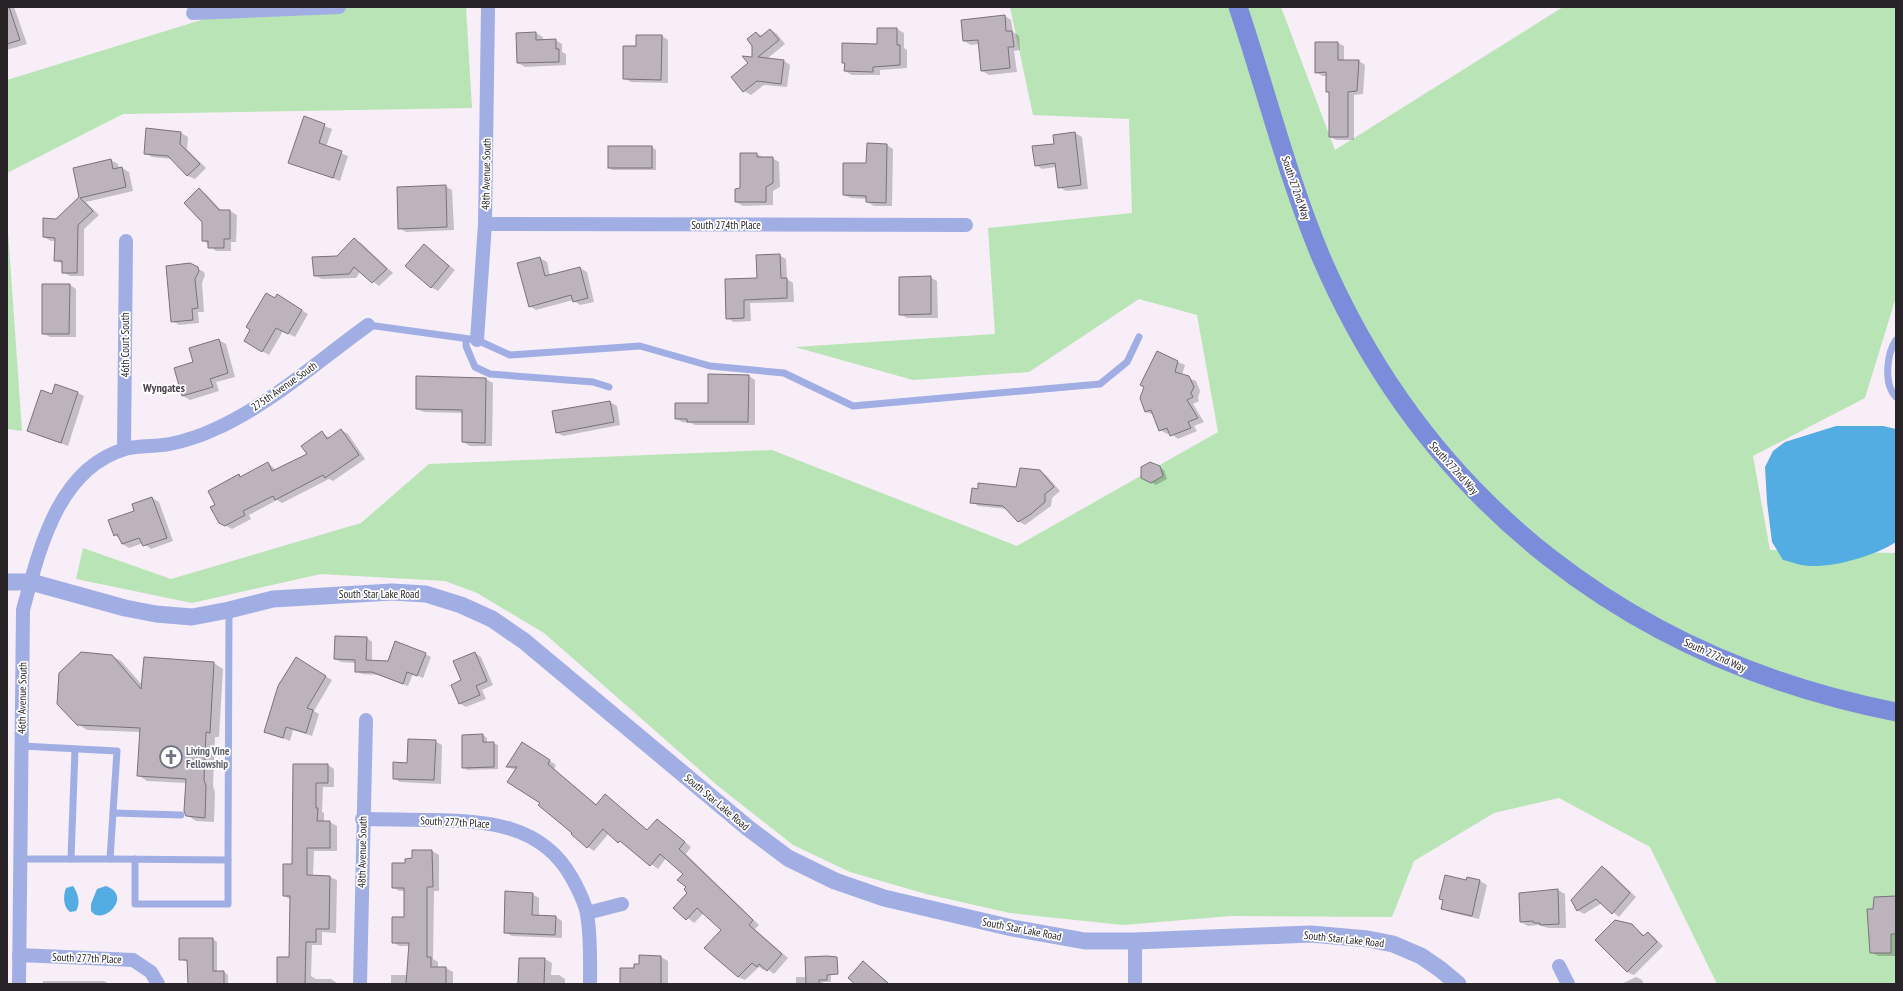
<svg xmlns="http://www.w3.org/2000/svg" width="1903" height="991" font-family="'PT Sans Narrow',sans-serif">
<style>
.green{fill:#b9e4b5}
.water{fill:#53ace2}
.shadow{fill:#0003}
.building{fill:#bcb3bd;stroke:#7a727b}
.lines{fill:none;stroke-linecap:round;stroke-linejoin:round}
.service{stroke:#a1aee4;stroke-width:7}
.minor{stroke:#a1aee4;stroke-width:14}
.tertiary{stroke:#a1aee4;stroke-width:17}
.secondary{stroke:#7b8cdb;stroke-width:19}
.labels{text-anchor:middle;stroke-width:3.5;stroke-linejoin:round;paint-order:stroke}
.street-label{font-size:11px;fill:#272327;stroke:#fff}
.worship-label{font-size:11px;font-weight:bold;fill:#5b616d;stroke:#fff;text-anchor:start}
.neighbourhood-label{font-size:12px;font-weight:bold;fill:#4a434b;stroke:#fff}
</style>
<rect width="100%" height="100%" fill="#f7eef8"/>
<!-- green -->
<g class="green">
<polygon points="339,7 466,7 472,108 123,114 7,173 7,80 227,12"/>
<polygon points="1010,7 1281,7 1335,150 1563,7 1896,7 1896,297 1865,398 1753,456 1770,550 1896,553 1896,984 1717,984 1650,847 1559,798 1494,813 1414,861 1392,917 1231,916 1123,925 1010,913 926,894 850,872 793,845 718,786 544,633 477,593 445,581 321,574 192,603 76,579 83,548 171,579 361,523 429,464 772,450 1017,546 1218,432 1197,315 1139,299 1029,372 913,380 795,347 995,334 988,228 1132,213 1129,119 1033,115"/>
<polygon points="7,217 22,431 7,429"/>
</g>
<!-- water -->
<g class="water">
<path d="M1836,426H1883L1896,429V542C1874,556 1836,567 1810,566C1801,566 1792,562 1783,560L1772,542L1767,502L1765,467L1773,451L1785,442Z"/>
<path d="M73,886C78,893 81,903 76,911L70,912C63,907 63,896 66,888Z"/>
<path d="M106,886C134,896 102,927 91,911V904L97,889Z"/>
</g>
<!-- shadow -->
<g class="shadow">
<polygon points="7,7 14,7 27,44 7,50"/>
<polygon points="1005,16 1011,20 1013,32 1019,36 1020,50 1014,51 1017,72 989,75 982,71 979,44 971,45 964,41"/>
<polygon points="878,29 897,29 904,33 904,48 907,50 907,68 880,70 880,75 852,75 845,71 846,64 843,63 878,45"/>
<polygon points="771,30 777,34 785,44 767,59 784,61 790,65 787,87 764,85 751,95 744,91 732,77 749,64 753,58 756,33 763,36"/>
<polygon points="536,33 543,37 543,41 555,40 562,44 562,52 566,54 566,65 525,67 518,63"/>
<polygon points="662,36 668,40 668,83 631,82 624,78 637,47"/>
<polygon points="1338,43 1344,46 1344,61 1359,61 1365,65 1363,94 1354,95 1354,140 1336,140 1330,137 1330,92 1327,91 1327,76 1322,76 1316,72"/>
<polygon points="304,118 332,129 326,147 348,156 340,181 289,162"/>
<polygon points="147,130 181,133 188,137 187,149 206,168 195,179 188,176 172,159 152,157 145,153"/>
<polygon points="1075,133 1082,137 1088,189 1066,191 1059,187 1056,167 1042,169 1036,165 1055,145"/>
<polygon points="887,145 893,149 892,206 874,206 867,202 867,199 851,198 844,195 867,164"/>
<polygon points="652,147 656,150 656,170 613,170 609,168"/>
<polygon points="757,154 764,158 772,158 779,162 780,187 773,191 773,205 743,206 736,202"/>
<polygon points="111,160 118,164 119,169 122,168 129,172 133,191 86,202 99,215 84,229 84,276 70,276 63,272 63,264 55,260 56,241 51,241 44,237 56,220 80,197"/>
<polygon points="445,186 452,190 454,230 406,232 399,228"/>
<polygon points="200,190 206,194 222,211 230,211 237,215 236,242 231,242 231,251 216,251 203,240"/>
<polygon points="354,239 361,243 393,273 379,286 360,272 356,278 322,279 315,276 338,257"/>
<polygon points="424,245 455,270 438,291 431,287"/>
<polygon points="779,255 786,259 787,279 793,283 794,302 750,303 751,321 734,322 727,318"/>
<polygon points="540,258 547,262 550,276 580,268 587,272 594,302 580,305 573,300 536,310 530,306"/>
<polygon points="193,266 204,272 205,275 202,283 204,312 198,312 199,323 179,325 172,321"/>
<polygon points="930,277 937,281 938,318 907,318 900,314"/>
<polygon points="70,285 76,289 76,337 50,337 43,333"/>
<polygon points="278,296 308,314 295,337 283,331 269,355 245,341"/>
<polygon points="219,340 226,344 235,377 216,382 219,391 190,400 183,396 175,368 194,363"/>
<polygon points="1157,353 1185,365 1182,375 1196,381 1200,391 1198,398 1199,401 1193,404 1204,422 1194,426 1197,431 1178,439 1170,433 1167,434 1160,430 1154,415 1146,412 1141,398"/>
<polygon points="749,376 755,380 755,425 695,425 691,423 682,422 676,418 709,404"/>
<polygon points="486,379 493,383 492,446 470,446 463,442 463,413 424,412 417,409"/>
<polygon points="78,393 84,396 68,446 28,431 52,395"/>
<polygon points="610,402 617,406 620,425 563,436 556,432 553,412"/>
<polygon points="341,430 348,434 365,459 333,481 329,479 282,503 277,500 249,515 251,519 232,529 219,522 216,505 239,475 241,477 268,463 276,470 309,454 322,433 330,438"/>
<polygon points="1159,467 1164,470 1167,479 1156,485 1142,477"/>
<polygon points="1040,471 1047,476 1060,491 1052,498 1051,506 1025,525 1018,521 1007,509 978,506 972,502 1017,488"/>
<polygon points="152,498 159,502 173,541 151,549 143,543 129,548 122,544 120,538 114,535 135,512"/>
<polygon points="367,638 372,642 372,662 389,662 425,654 431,657 423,678 413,674 408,686 378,675 362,674 356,671 356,663 341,662 335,659"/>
<polygon points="475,653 481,657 493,685 482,690 486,699 466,707 459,703 463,681"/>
<polygon points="112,656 121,661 143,686 214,663 223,669 219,737 215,737 213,786 215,792 214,822 196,821 187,815 186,783 147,781 138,775 141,732 87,730 78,724"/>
<polygon points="296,659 332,680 314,711 319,714 312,736 293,730 290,741 265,732"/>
<polygon points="483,735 487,738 487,743 493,743 498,745 498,769 467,770 463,767"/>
<polygon points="435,741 442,745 441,784 400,782 394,778"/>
<polygon points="529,747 556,765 554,769 597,805 605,795 648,831 657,820 664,824 691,847 686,854 759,925 755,929 788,958 774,974 766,968 764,970 759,967 745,980 738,977 722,929 704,913 694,923 675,908 689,893 684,874 666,858 658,869 609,833 594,851 588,847 541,803 516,770 507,767"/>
<polygon points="294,765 328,765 334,769 334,787 323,787 322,812 324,813 324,822 330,822 337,826 337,851 314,851 313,876 330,877 337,880 336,933 322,932 322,945 312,945 311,976 316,979 331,979 338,984 278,984 290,958 290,899 284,896 292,866"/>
<polygon points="413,851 432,851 439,855 439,891 434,891 433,959 438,962 438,968 446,968 453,972 453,984 391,984 391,975 407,975 407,968 410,968 410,946 399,946 393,942 405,918 405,891 399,891 393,887 406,864 413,859"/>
<polygon points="1602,867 1609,871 1636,897 1619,917 1602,903 1584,914 1577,910"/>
<polygon points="1468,878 1480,881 1487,885 1479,919 1449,912 1442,908 1444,901 1441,899 1467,881"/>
<polygon points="1558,890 1565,894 1566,928 1548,928 1539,925 1528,926 1521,922"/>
<polygon points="532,894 539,898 539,916 556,917 562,921 562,938 512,936 505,932"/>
<polygon points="1896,897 1896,956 1878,956 1871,952 1873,910"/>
<polygon points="1632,925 1645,936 1648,933 1654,937 1663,946 1634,975 1627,972"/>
<polygon points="213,939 217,942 217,972 224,972 228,975 228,984 189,984 188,962 180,959"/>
<polygon points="640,956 661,957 668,961 668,984 622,984 640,965"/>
<polygon points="545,959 552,963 551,975 559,975 565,979 565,984 519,984"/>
<polygon points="830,960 831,982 823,982 823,984 796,984 796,977 807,977"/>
<polygon points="863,962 869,966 890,984 857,984"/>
<polygon points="1636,977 1642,980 1644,984 1621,984"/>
<polygon points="43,981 104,981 109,984 43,984"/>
</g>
<!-- building -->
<g class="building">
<polygon points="7,7 9,7 20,40 7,44"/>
<polygon points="1005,15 1006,31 1012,31 1014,47 1008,47 1010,68 981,71 978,40 963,41 961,20"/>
<polygon points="877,28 897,28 897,45 900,45 900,65 873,67 873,72 844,71 845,63 842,63 842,43 877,44"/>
<polygon points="770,29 779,40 758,57 784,60 781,84 757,81 743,92 731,77 748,63 742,56 752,57 752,46 747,39 756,32 760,37"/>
<polygon points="536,32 536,40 556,39 556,49 559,49 559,62 517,63 516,33"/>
<polygon points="636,35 662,35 661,80 623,79 623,46 636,46"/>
<polygon points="1315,42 1338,42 1338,60 1359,60 1357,91 1348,92 1348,137 1329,137 1329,92 1326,92 1326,72 1315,73"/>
<polygon points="304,116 325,124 319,143 342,151 333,178 288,163"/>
<polygon points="146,128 181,132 180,144 200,164 187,176 168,156 144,154"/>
<polygon points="1075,132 1081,185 1058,188 1055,163 1035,166 1032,146 1054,144 1053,135"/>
<polygon points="867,143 887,144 886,203 866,202 866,196 843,195 843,163 866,163"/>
<rect x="608" y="146" width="44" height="22"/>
<polygon points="740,153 757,153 757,157 773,157 773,183 766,187 766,202 735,202 735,189 740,188"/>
<polygon points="111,159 113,169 122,167 126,187 80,198 93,211 78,225 77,273 62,273 62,261 54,261 55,238 43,237 43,218 56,219 79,197 73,168"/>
<polygon points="446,185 447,227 398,229 397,187"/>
<polygon points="199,188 219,210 230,210 230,239 224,239 224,248 208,248 208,241 202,241 202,222 184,203"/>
<polygon points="354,238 387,269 372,283 354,267 349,274 314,276 312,257 337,256"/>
<polygon points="424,244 449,266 431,288 405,266"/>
<polygon points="780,254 781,278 787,278 787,298 744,300 744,318 726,319 725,279 757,278 756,255"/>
<polygon points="540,257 545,276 580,267 588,298 573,302 571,295 529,307 517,263"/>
<polygon points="190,263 198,267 199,271 195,279 198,308 192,309 193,320 171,322 166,266"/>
<polygon points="931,276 931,314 899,315 899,277"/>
<polygon points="42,284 70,284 69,334 42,334"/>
<polygon points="266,293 275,298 277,294 302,310 288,334 276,328 262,352 244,341 250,330 246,327"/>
<polygon points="219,339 228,373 210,379 213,387 182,396 174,368 193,362 189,348"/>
<polygon points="1157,351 1178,361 1175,372 1189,376 1194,387 1191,393 1193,397 1187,400 1198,418 1188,422 1191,428 1170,436 1167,428 1159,431 1151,410 1145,412 1140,398 1144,387 1140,385"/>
<polygon points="708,374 749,375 748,422 687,422 687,419 675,419 675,403 708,403"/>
<polygon points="416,376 486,378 485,443 462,442 462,410 416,409"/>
<polygon points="55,384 78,392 61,443 27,431 41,390 52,394"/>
<polygon points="610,401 614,422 556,433 552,411"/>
<polygon points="341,429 359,455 325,478 323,475 275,500 273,496 243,511 245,515 225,526 219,523 210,507 215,505 208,491 239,474 240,477 268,462 272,471 307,454 301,446 322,431 327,439"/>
<polygon points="1150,462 1160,466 1163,476 1151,483 1141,478 1141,467"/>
<polygon points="1020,468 1040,470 1054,487 1045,494 1045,502 1031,514 1018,522 1003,506 970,503 972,488 978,489 978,483 1016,487"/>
<polygon points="152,497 167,538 143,546 139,538 122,544 117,534 114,536 108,520 134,511 132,504"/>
<polygon points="335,636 367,637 366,660 388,661 395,641 426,653 417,676 407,672 403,684 372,672 355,672 355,660 334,659"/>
<polygon points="81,652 112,655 141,689 144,657 214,662 210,733 206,732 204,780 206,786 205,818 186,816 184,811 186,779 137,776 140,728 77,725 57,704 59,673"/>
<polygon points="475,652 487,681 476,686 480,695 459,704 451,685 461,680 453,661"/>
<polygon points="296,657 326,676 307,708 313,710 306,733 286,727 283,738 264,732 278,686"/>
<polygon points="483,734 483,742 494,742 494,767 462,768 462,735"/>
<polygon points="408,739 436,740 434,780 393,779 393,762 407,763"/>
<polygon points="522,742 550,760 548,764 596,805 605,794 647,830 657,819 685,842 679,849 753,920 749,925 782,954 767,971 759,964 757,967 752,963 738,977 704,948 721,930 697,908 686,920 673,908 687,893 684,889 686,887 677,880 683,874 660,854 650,866 620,841 618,843 603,829 587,848 571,834 572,833 538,805 540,803 507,782 517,767 506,767"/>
<polygon points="293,764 328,764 328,783 316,783 316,808 318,808 317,821 330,821 330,848 307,848 307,875 330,876 329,929 316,929 316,942 306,942 305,984 277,984 277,957 289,957 290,896 283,896 283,864 292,864"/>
<polygon points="412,850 432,850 433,887 427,887 427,957 431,957 431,967 446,967 446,984 406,984 409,943 392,943 392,917 404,917 404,888 392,888 392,863 405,863 405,859 412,858"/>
<polygon points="1602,866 1630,893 1612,914 1596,899 1577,911 1571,900"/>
<polygon points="1445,875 1466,880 1467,877 1480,880 1472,916 1441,909 1443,900 1439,899"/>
<polygon points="1558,889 1559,924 1540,925 1540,923 1534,923 1533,921 1520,922 1519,893"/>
<polygon points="505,891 533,893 532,915 556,916 555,935 504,933"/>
<polygon points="1896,896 1896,934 1891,934 1891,953 1870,953 1867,909 1873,909 1874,897"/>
<polygon points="1615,920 1632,924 1643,936 1648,932 1657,942 1627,972 1595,940"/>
<polygon points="179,938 213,938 213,971 224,971 224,984 188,984 187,960 179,960"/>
<polygon points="639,955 661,956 661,984 620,984 620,968 634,968 634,964 639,964"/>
<polygon points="827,956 837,957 838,974 827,975 827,980 819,980 819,984 806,984 805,957"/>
<polygon points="519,958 545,958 544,984 518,984"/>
<polygon points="863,961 889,984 855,984 848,978"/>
</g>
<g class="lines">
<!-- service -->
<g class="service">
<polyline points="368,325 477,340 510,355 640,346 710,366 784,373 853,406 1100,384 1127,362 1139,337"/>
<polyline points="466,339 466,346 475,367 490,374 593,382 609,387"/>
<path d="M1896,340C1887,353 1883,384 1896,397"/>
<polyline points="113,813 181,815"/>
<polyline points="20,859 110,859 117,751 22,746"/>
<polyline points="71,859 75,749"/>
<polyline points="110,859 228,860 229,610"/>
<polyline points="135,859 135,904 228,904 228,860"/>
</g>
<!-- minor -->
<g class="minor">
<polyline points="193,13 339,7"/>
<polyline points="485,224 966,225"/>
<polyline points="477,340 485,224 488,7"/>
<polyline points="124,449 126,241"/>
<path d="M362,819C386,819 409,820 432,820C487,821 542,824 572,878C578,889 585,902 587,914C591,937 590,961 590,984"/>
<polyline points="587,913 622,904"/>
<polyline points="19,955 133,960 151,972 158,984"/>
<polyline points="1559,966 1568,984"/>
<path d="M19,984L23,610C39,551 57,469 125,449C140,445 155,447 170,444C184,441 200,436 213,430C270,405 318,361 368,325"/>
<polyline points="360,984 366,720"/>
<polyline points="1135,984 1135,941"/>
</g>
<!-- tertiary -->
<polyline class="tertiary" points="7,582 31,582 125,608 156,614 192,617 229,610 273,599 392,592 426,594 461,605 492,619 524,641 748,828 788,858 835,881 884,898 1012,928 1085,941 1135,941 1311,934 1368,939 1393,944 1421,956 1440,969 1458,984"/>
<!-- secondary -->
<path class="secondary" d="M1238,7C1266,90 1287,176 1321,257C1428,505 1633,660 1896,712"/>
</g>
<!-- icons -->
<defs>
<g id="church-ring" transform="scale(1.15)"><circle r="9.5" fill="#fff" stroke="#6b7280" stroke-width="1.5"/><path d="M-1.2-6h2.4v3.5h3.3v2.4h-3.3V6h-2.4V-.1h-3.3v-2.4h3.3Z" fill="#6b7280"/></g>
</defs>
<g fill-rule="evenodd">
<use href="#church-ring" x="171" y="757"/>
</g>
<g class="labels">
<!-- street labels -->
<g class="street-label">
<text transform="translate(486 174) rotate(-89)" y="4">48th Avenue South</text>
<text transform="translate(1296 188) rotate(71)" y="4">South 272nd Way</text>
<text x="726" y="229">South 274th Place</text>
<text transform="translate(125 345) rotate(-90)" y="4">46th Court South</text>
<text transform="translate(284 386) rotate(-35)" y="4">275th Avenue South</text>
<text transform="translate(1454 468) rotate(48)" y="4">South 272nd Way</text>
<text x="379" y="598">South Star Lake Road</text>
<text transform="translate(1715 655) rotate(24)" y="4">South 272nd Way</text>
<text transform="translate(22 698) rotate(-89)" y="4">46th Avenue South</text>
<text transform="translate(717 802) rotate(40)" y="4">South Star Lake Road</text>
<text transform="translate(455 822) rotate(3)" y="4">South 277th Place</text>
<text transform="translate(362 852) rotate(-89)" y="4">48th Avenue South</text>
<text transform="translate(1022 929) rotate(11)" y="4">South Star Lake Road</text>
<text transform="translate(1344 939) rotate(6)" y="4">South Star Lake Road</text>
<text transform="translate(87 958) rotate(2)" y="4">South 277th Place</text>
</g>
<!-- worship labels -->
<g class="worship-label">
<text x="186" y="755">Living Vine<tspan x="186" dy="13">Fellowship</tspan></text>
</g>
<!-- neighbourhood labels -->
<g class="neighbourhood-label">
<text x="164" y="392">Wyngates</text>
</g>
</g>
<!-- border -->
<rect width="1903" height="991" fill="none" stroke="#272327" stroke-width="16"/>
</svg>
